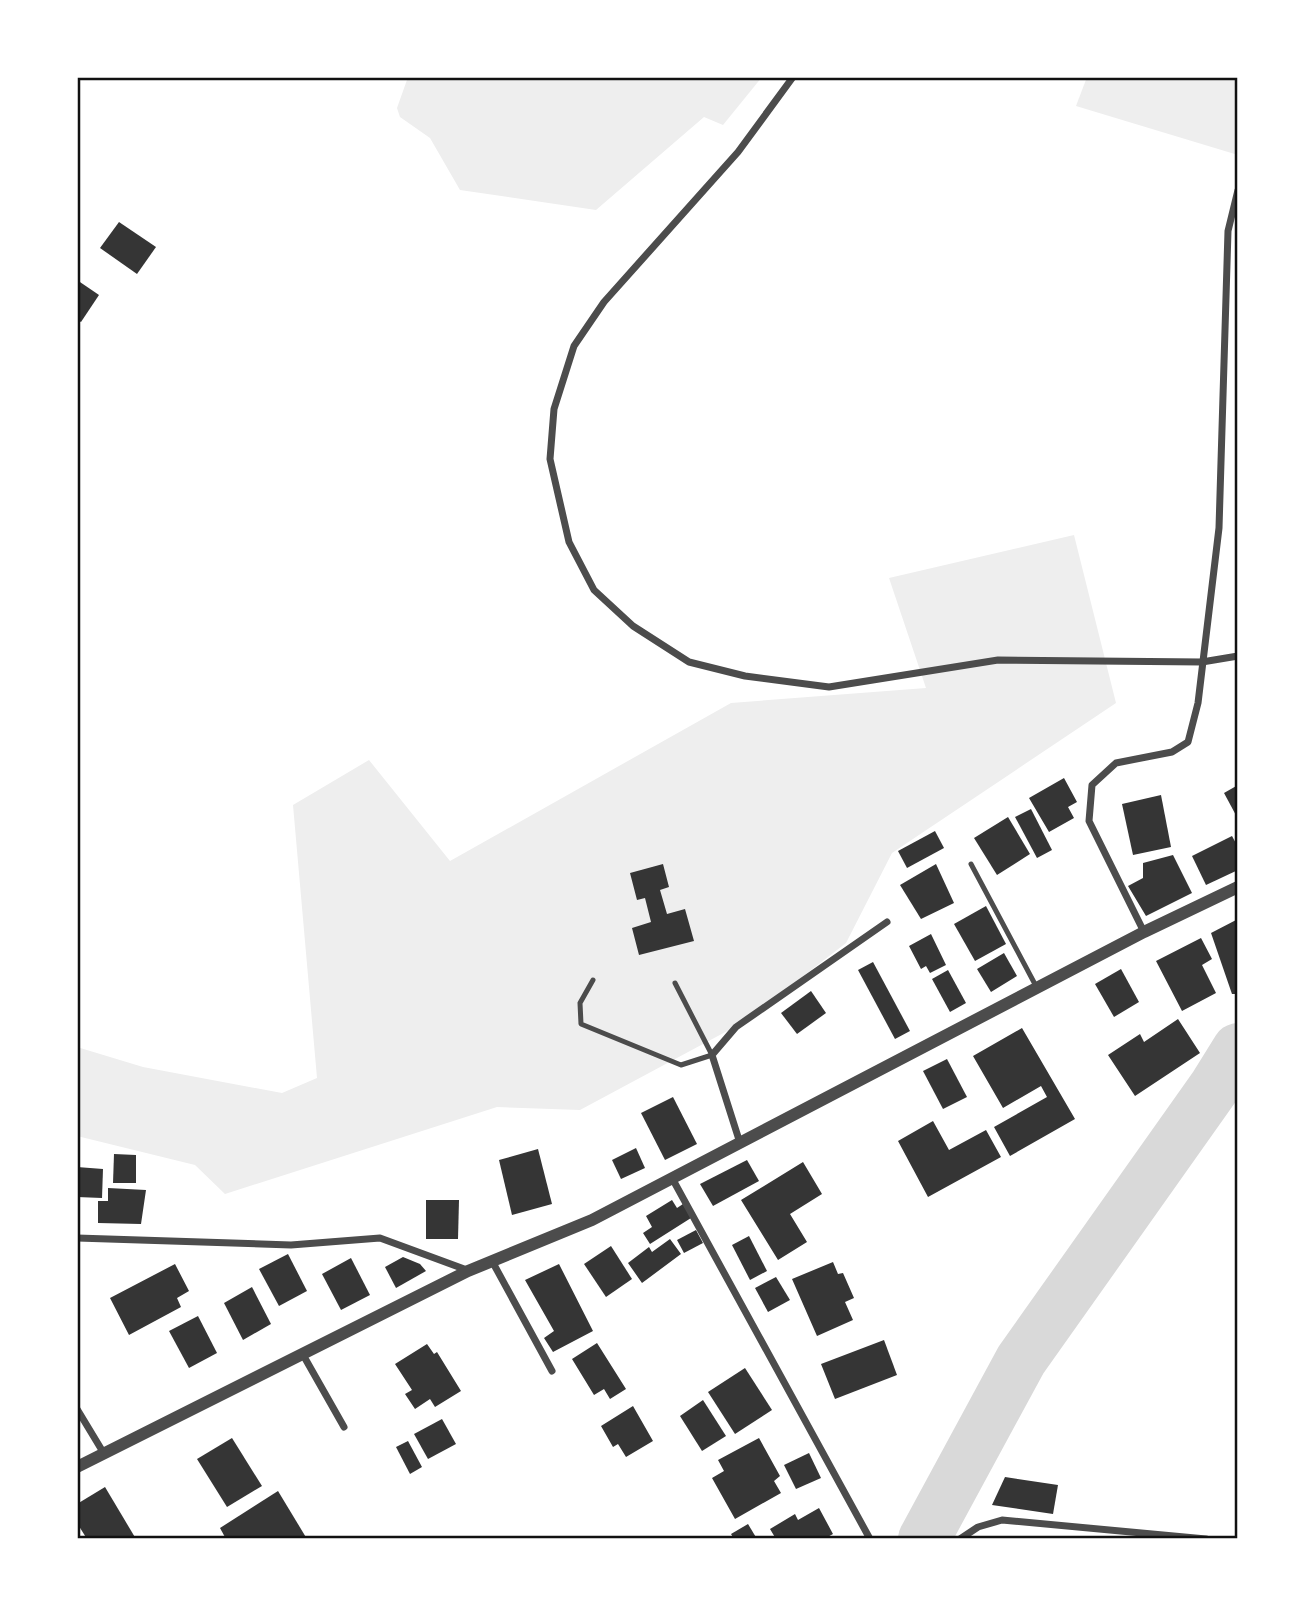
<svg xmlns="http://www.w3.org/2000/svg" width="1315" height="1616" font-family="Jost,sans-serif">
<style>
.green{fill:#eee}
.lines{fill:none;stroke-linecap:round;stroke-linejoin:round}
.river{stroke:#d9d9d9;stroke-width:52}
.building{fill:#353535}
.service{stroke:#4c4c4c;stroke-width:5}
.minor{stroke:#4c4c4c;stroke-width:7}
.tertiary{stroke:#4c4c4c;stroke-width:12}
.neatline{fill:none;stroke:#111;stroke-width:2.5}
</style>
<rect width="100%" height="100%" fill="#fff"/>
<!-- green -->
<g class="green">
<polygon points="408,77 762,77 723,125 704,117 596,210 460,190 430,138 400,117 397,108"/>
<polygon points="1087,77 1238,77 1238,155 1076,106"/>
<polygon points="1074,535 1116,703 892,853 846,943 744,1022 580,1110 497,1107 225,1194 195,1165 77,1136 77,1047 143,1067 282,1093 317,1078 293,805 369,760 450,861 731,703 926,688 889,578"/>
</g>
<g class="lines">
<!-- river -->
<polyline class="river" points="924,1539 1021,1360 1215,1086 1238,1049"/>
</g>
<!-- building -->
<g class="building">
<polygon points="119,222 156,247 137,274 100,248"/>
<polygon points="77,280 99,295 81,322 77,320"/>
<polygon points="1064,778 1077,802 1068,807 1074,818 1049,832 1029,798"/>
<polygon points="1238,785 1238,819 1224,793"/>
<polygon points="1161,795 1171,847 1133,855 1122,804"/>
<polygon points="1031,809 1052,850 1037,858 1015,817"/>
<polygon points="1008,817 1030,854 997,875 974,838"/>
<polygon points="935,831 944,848 907,868 898,851"/>
<polygon points="1232,836 1238,847 1238,870 1206,885 1192,856"/>
<polygon points="1173,855 1192,893 1146,916 1128,886 1143,878 1143,863"/>
<polygon points="663,864 669,887 660,890 667,914 685,909 694,941 639,955 632,928 651,922 645,898 637,900 630,873"/>
<polygon points="936,864 954,903 921,919 900,885"/>
<polygon points="986,906 1006,944 975,961 954,924"/>
<polygon points="1238,919 1238,994 1232,994 1211,933"/>
<polygon points="931,934 946,965 930,973 926,966 921,969 909,946"/>
<polygon points="1201,938 1212,959 1202,965 1216,993 1182,1011 1156,961"/>
<polygon points="1004,953 1017,976 991,992 977,969"/>
<polygon points="873,962 910,1031 895,1039 858,970"/>
<polygon points="1121,969 1139,1002 1114,1017 1095,984"/>
<polygon points="948,970 966,1003 950,1012 932,979"/>
<polygon points="811,991 826,1013 797,1034 781,1013"/>
<polygon points="1178,1019 1200,1053 1135,1096 1108,1055 1140,1034 1144,1042"/>
<polygon points="1022,1028 1075,1119 1010,1156 994,1127 1047,1097 1041,1086 1003,1108 973,1056"/>
<polygon points="947,1059 967,1097 943,1109 923,1071"/>
<polygon points="673,1097 697,1144 665,1160 641,1113"/>
<polygon points="933,1121 949,1150 986,1130 1001,1157 928,1197 898,1141"/>
<polygon points="636,1148 645,1168 621,1179 612,1160"/>
<polygon points="538,1149 552,1204 512,1215 499,1160"/>
<polygon points="114,1154 136,1155 136,1183 113,1183"/>
<polygon points="747,1160 759,1181 713,1206 700,1184"/>
<polygon points="803,1162 822,1194 790,1214 807,1242 778,1260 741,1200"/>
<polygon points="77,1167 103,1169 102,1198 77,1197"/>
<polygon points="108,1188 146,1190 141,1224 98,1223 98,1201 108,1201"/>
<polygon points="426,1200 459,1200 458,1239 426,1239"/>
<polygon points="672,1200 677,1208 683,1204 691,1218 650,1244 643,1233 652,1227 646,1216"/>
<polygon points="696,1230 703,1243 684,1253 677,1240"/>
<polygon points="749,1236 767,1271 750,1280 732,1245"/>
<polygon points="670,1239 681,1254 642,1283 628,1263 649,1247 652,1252"/>
<polygon points="611,1246 632,1279 606,1297 584,1264"/>
<polygon points="288,1254 307,1291 279,1306 259,1269"/>
<polygon points="403,1257 420,1264 426,1271 396,1288 385,1267"/>
<polygon points="351,1258 370,1295 341,1310 322,1274"/>
<polygon points="833,1262 838,1274 843,1273 854,1298 845,1302 853,1320 817,1336 792,1279"/>
<polygon points="175,1264 189,1291 177,1298 181,1307 129,1335 110,1298"/>
<polygon points="559,1264 593,1331 553,1352 544,1338 554,1331 525,1280"/>
<polygon points="776,1277 790,1300 768,1312 755,1288"/>
<polygon points="252,1287 271,1324 243,1340 224,1303"/>
<polygon points="198,1316 217,1353 189,1368 169,1331"/>
<polygon points="884,1340 897,1375 835,1399 821,1364"/>
<polygon points="597,1343 626,1389 610,1399 604,1389 594,1395 572,1359"/>
<polygon points="427,1344 434,1354 437,1352 461,1391 435,1407 430,1399 415,1409 405,1394 412,1390 395,1364"/>
<polygon points="745,1368 772,1410 735,1434 708,1392"/>
<polygon points="703,1400 726,1436 702,1451 680,1416"/>
<polygon points="633,1406 653,1441 626,1457 618,1444 613,1447 601,1426"/>
<polygon points="442,1419 456,1444 428,1459 414,1434"/>
<polygon points="232,1438 262,1486 227,1507 197,1459"/>
<polygon points="759,1438 780,1476 774,1481 781,1493 735,1519 712,1478 724,1471 718,1460"/>
<polygon points="408,1441 422,1467 410,1474 396,1447"/>
<polygon points="809,1453 821,1478 796,1489 784,1465"/>
<polygon points="1005,1477 1058,1485 1053,1514 992,1505"/>
<polygon points="105,1487 136,1539 87,1539 77,1523 77,1504"/>
<polygon points="278,1491 307,1539 226,1539 220,1528"/>
<polygon points="819,1508 833,1534 824,1539 776,1539 770,1529 795,1514 798,1520"/>
<polygon points="748,1524 757,1539 734,1539 731,1534"/>
</g>
<g class="lines">
<!-- service -->
<g class="service">
<polyline points="971,864 1037,988"/>
<polyline points="593,980 580,1003 581,1024 681,1065 712,1055 675,983"/>
</g>
<!-- minor -->
<g class="minor">
<polyline points="793,77 738,152 604,302 574,346 554,409 550,459 569,542 594,590 633,626 689,662 745,676 829,687 998,660 1202,662 1238,656"/>
<polyline points="1144,932 1089,821 1092,785 1116,763 1172,752 1188,742 1198,703 1219,528 1228,231 1238,190"/>
<polyline points="740,1143 712,1055 736,1027 887,922"/>
<polyline points="672,1178 870,1539"/>
<polyline points="77,1238 291,1245 380,1238 467,1270"/>
<polyline points="492,1261 552,1371"/>
<polyline points="302,1353 344,1427"/>
<polyline points="77,1409 103,1452"/>
<polyline points="960,1539 978,1527 1002,1520 1206,1539"/>
</g>
<!-- tertiary -->
<polyline class="tertiary" points="77,1467 468,1271 592,1220 1144,932 1238,887"/>
</g>
<!-- border -->
<rect width="1315" height="1616" fill="none" stroke="#ffffff" stroke-width="158"/>
<rect x="79" y="79" width="1157" height="1458" class="neatline"/>
</svg>
